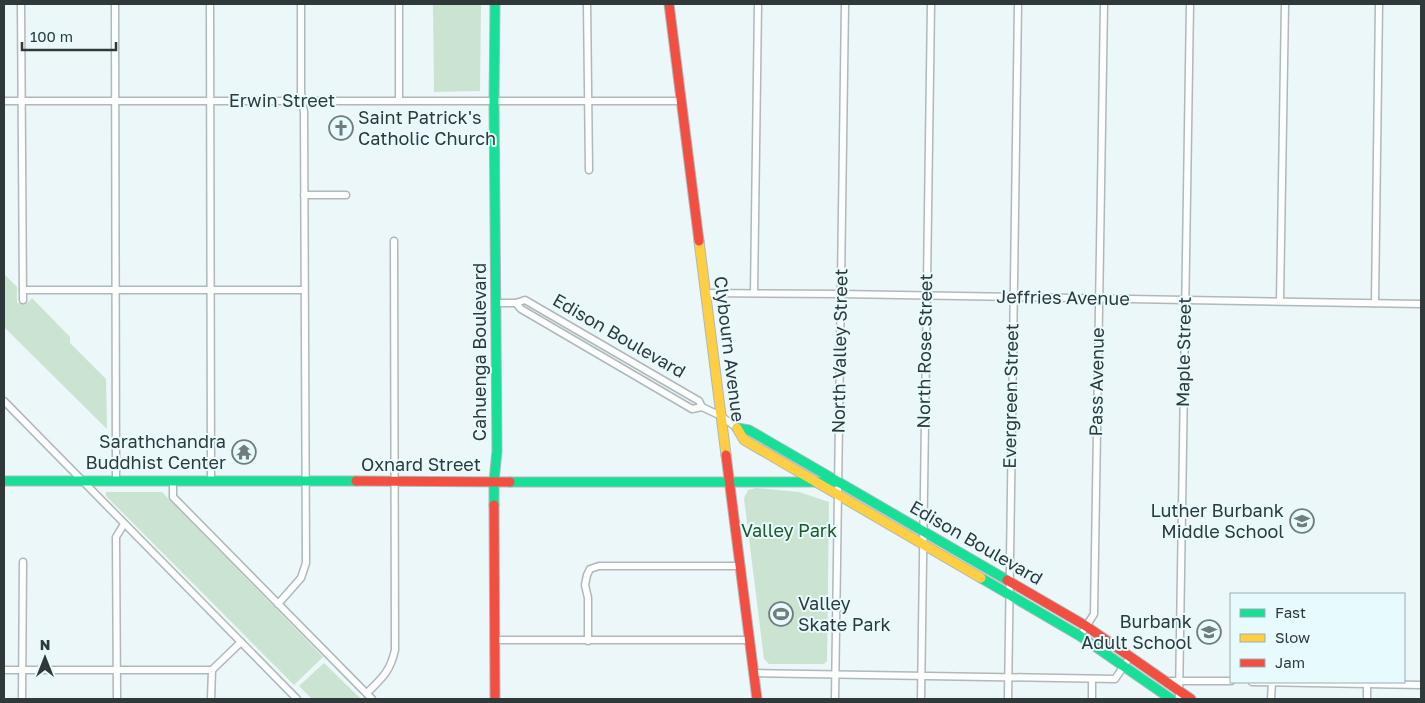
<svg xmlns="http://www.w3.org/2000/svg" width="1425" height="703" font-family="'Golos Text',sans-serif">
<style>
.green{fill:#cbe3d1}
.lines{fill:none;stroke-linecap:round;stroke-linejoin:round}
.street-casing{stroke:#afb8ba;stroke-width:9}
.fast-casing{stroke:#afb8ba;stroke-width:11}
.slow-casing{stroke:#afb8ba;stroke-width:11}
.jam-casing{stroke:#afb8ba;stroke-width:11}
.street{stroke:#fcfefe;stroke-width:6}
.fast{stroke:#16e098;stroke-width:9}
.slow{stroke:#ffcf43;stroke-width:9}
.jam{stroke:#f24e42;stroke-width:9}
.labels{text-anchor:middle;stroke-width:4;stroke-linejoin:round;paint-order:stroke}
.street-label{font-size:18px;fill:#2f393a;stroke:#e7fbfe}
.poi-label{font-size:18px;fill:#2f393a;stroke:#e7fbfe;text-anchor:end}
.park-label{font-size:18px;fill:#1d5826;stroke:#e7fbfe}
</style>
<rect width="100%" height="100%" fill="#ecf7f9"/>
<!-- green -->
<g class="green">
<polygon points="433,4 481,4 480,91 434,92"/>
<polygon points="4,274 17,287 17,303 27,303 32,298 70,337 70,343 106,379 107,429 4,327"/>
<polygon points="756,488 799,492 829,502 827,661 824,664 769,664 764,659 744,498 748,490"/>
<polygon points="106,492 162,492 323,657 294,685 106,496"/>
<polygon points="324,663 361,699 312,699 299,686"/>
</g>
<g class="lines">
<!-- street casing -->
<g class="street-casing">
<g id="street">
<polyline points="21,4 23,300"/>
<polyline points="115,4 116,481"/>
<polyline points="210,4 211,481"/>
<polyline points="399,4 399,100"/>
<polyline points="587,4 589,170"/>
<polyline points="4,101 681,101"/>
<polyline points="304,195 346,195"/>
<polyline points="23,290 304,290"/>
<polyline points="705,293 840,294 1421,304"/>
<polyline points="754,293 758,4"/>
<polyline points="1280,301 1285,4"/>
<polyline points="496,303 516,303 525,300 699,401 702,407 721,416 737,428"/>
<polyline points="516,303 521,309 692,409 702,407"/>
<polyline points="1375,303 1379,4"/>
<polyline points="4,401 297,699"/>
<polyline points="173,481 173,497 372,699"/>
<polyline points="278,604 301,578 306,563 304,112 301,92 301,4"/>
<polyline points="1080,636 1094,614 1104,4"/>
<polyline points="495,640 750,640"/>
<polyline points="588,641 588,598 585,585 587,575 590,569 599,566 741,566"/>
<polyline points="4,670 212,670"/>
<polyline points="754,673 1115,679 1130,657"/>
<polyline points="1166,681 1231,681"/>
<polyline points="1252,682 1421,685"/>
<polyline points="1367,684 1367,699"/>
<path d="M367,693C382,678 390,672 395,650L394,241"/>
<polyline points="22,699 23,562"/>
<polyline points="117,699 116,537 124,524"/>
<polyline points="211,699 212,670 241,642"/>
<polyline points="835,699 845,4"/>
<polyline points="921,699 931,4"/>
<polyline points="1008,699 1018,4"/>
<polyline points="1092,699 1092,679"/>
<polyline points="1179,699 1190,4"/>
<polyline points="1271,699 1272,682"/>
</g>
</g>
<!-- fast casing -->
<g class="fast-casing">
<g id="fast">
<polyline points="737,428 749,430 1007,580"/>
<polyline points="4,481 356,481"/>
<polyline points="510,482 838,482"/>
<polyline points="494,505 494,481 497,451 494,101 495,4"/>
<polyline points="981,578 1080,636 1171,699"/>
</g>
</g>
<!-- slow casing -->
<g class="slow-casing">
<g id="slow">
<polyline points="699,241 726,455"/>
<polyline points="737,428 744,440 981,578"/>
</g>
</g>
<!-- jam casing -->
<g class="jam-casing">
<g id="jam">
<polyline points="669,4 699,241"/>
<polyline points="726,455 757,699"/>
<polyline points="356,481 510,482"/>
<polyline points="494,505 495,699"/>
<polyline points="1007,580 1086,626 1191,699"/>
</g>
</g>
<!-- street -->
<use href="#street" class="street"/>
<!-- fast -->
<use href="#fast" class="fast"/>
<!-- slow -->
<use href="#slow" class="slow"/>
<!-- jam -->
<use href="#jam" class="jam"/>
</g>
<!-- icons -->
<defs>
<g id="church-ring" transform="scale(1.25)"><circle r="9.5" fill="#e7fbfe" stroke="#717c7d" stroke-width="1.5"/><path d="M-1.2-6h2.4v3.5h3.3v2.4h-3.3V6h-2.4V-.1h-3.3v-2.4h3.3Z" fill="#717c7d"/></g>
<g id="temple-ring" transform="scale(1.25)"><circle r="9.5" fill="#e7fbfe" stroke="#717c7d" stroke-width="1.5"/><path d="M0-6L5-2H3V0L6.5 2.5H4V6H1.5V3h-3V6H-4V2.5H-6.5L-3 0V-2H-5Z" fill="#717c7d"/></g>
<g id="school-ring" transform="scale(1.25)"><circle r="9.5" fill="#e7fbfe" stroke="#717c7d" stroke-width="1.5"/><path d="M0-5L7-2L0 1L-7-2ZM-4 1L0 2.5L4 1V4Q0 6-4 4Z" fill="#717c7d"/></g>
<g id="stadium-ring" transform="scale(1.25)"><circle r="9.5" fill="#e7fbfe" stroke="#717c7d" stroke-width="1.5"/><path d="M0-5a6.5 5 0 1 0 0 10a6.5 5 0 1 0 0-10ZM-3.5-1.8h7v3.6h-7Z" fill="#717c7d"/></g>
</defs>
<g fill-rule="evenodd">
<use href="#church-ring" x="341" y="128"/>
<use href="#temple-ring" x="244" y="452"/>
<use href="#school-ring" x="1302" y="521"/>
<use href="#stadium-ring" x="781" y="614"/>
<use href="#school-ring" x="1209" y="632"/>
</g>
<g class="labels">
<!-- street labels -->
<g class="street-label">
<text x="282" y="107">Erwin Street</text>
<text transform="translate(1063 298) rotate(1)" y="6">Jeffries Avenue</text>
<text transform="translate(619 336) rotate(30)" y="6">Edison Boulevard</text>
<text transform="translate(729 349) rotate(83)" y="6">Clybourn Avenue</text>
<text transform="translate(840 351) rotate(-89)" y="6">North Valley Street</text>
<text transform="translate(925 351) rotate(-89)" y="6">North Rose Street</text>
<text transform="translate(480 352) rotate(-90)" y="6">Cahuenga Boulevard</text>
<text transform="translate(1184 352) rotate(-89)" y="6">Maple Street</text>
<text transform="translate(1097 382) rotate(-89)" y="6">Pass Avenue</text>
<text transform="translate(1011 396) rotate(-89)" y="6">Evergreen Street</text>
<text x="421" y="471">Oxnard Street</text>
<text transform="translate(976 543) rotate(30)" y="6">Edison Boulevard</text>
</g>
<!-- poi labels -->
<g class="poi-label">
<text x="358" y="124" text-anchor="start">Saint Patrick's<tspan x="358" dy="21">Catholic Church</tspan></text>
<text x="226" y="448">Sarathchandra<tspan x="226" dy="21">Buddhist Center</tspan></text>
<text x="1284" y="517">Luther Burbank<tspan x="1284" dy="21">Middle School</tspan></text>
<text x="798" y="610" text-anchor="start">Valley<tspan x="798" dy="21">Skate Park</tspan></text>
<text x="1192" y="628">Burbank<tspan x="1192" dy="21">Adult School</tspan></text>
</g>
<!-- park labels -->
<g class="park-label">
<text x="789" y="537">Valley Park</text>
</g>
</g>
<!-- border -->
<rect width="1425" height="703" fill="none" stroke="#2f393a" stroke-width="10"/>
<!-- legend -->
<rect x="1230" y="593" width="175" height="90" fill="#e7fbfe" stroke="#9dadb0"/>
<rect x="1240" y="609" width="25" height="8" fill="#16e098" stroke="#9dadb0"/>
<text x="1275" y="618" font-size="15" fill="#2f393a">Fast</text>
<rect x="1240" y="634" width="25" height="8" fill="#ffcf43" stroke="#9dadb0"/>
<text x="1275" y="643" font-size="15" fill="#2f393a">Slow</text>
<rect x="1240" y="659" width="25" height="8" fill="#f24e42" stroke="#9dadb0"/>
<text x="1275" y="668" font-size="15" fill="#2f393a">Jam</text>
<!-- north arrow -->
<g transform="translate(45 658)" stroke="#e7fbfe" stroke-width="4" paint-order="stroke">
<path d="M0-4L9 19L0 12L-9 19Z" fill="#2f393a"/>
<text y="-8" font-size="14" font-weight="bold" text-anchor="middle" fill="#2f393a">N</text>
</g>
<!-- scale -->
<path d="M22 42v8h94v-8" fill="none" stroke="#2f393a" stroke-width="2.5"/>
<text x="30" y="42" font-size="15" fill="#2f393a" stroke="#e7fbfe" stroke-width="4" paint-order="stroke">100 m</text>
</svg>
